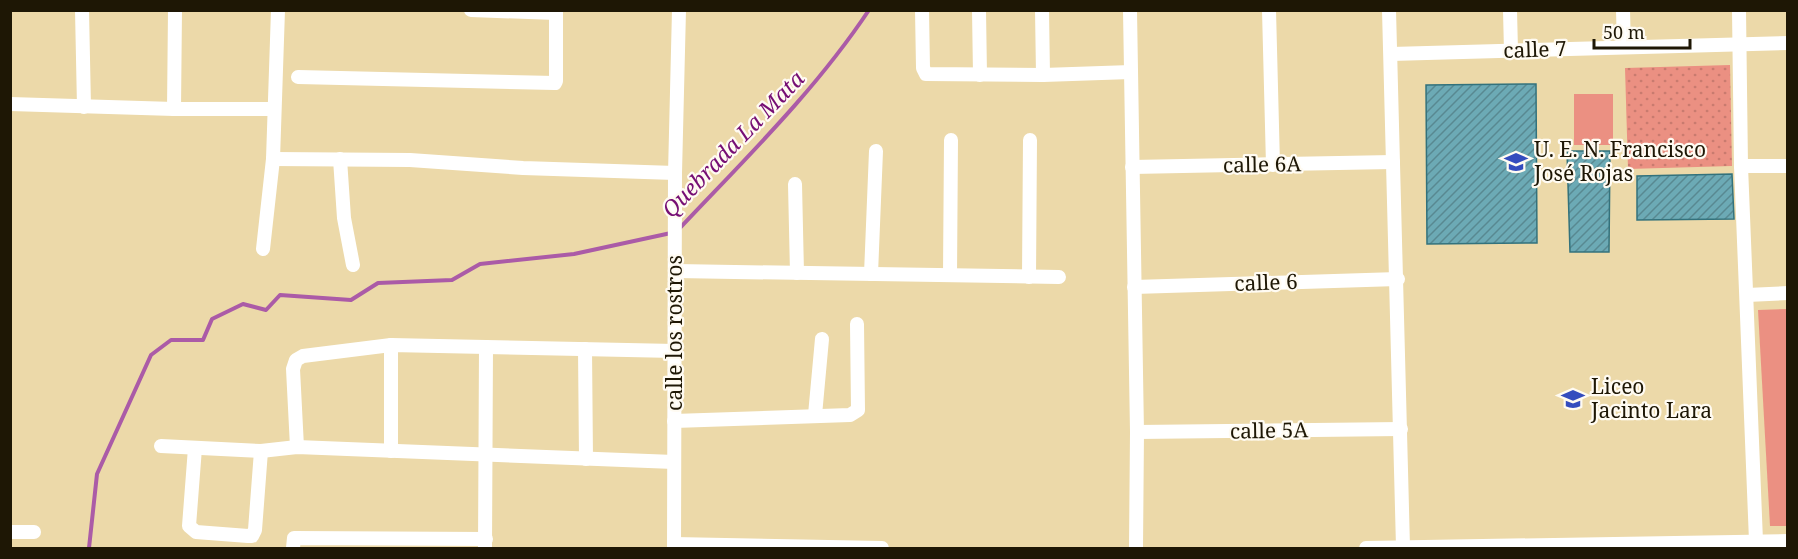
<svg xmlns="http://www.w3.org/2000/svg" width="1798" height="559" font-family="'Noto Serif',serif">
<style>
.grass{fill:url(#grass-dots)}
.garden{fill:#eb9082}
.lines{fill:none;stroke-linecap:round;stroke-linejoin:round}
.stream{stroke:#ab5ba7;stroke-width:4}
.building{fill:url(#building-hatch);stroke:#33727c;stroke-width:1.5}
.minor{stroke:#fff;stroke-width:14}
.labels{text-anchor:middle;stroke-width:4.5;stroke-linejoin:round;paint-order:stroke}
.street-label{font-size:21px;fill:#1e1705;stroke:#fffbf2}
.poi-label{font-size:21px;fill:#1e1705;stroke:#fffbf2;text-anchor:start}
.water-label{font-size:22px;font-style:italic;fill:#760e74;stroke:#fffbf2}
</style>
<defs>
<pattern id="grass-dots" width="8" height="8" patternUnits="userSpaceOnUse" patternTransform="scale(1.5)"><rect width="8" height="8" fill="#eb9082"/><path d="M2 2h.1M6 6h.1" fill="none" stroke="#c97b6f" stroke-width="1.8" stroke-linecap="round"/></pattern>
<pattern id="building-hatch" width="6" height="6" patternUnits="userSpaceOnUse" patternTransform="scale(1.5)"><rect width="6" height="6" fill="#6caab5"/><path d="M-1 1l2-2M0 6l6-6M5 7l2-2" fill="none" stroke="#588991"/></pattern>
</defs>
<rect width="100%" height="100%" fill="#ecd9a9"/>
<!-- grass -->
<polygon class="grass" points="1730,65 1732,166 1628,169 1625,68"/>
<!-- garden -->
<g class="garden">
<rect x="1574" y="94" width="39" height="51"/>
<polygon points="1787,309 1787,526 1770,526 1758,310"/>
</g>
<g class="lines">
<!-- stream -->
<g class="stream">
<path d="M680,228C746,158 815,91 869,10"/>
<polyline points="89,548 97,474 151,355 171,340 203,340 212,319 243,304 266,310 280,295 351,300 378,283 452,280 480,264 574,254 671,233"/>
</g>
</g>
<!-- building -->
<g class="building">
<polygon points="1536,84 1537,243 1427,244 1426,85"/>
<polygon points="1567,151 1610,151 1609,252 1570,252"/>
<polygon points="1732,174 1734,219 1637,220 1637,176"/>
</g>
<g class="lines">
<!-- minor -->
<g class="minor">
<polyline points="82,10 84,107"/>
<polyline points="471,10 556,13"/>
<polyline points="922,10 923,68 926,74 1043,75 1131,72"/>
<polyline points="979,10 980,75"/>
<polyline points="1042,10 1043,75"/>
<polyline points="1130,10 1137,432 1136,548"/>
<polyline points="1269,10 1273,165"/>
<polyline points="1389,10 1403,547"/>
<polyline points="1510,10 1511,51"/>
<polyline points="1623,10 1624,47"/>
<polyline points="1739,10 1741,166 1756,541"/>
<polyline points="1391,54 1788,43"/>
<polyline points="298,77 555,83 556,81 556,10"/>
<polyline points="10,104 174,109 274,109"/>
<polyline points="174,109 175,10"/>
<polyline points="273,159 410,160 523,168 675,173"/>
<polyline points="340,159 344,218 353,265"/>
<polyline points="1741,166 1788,166"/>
<polyline points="1132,167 1393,162"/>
<polyline points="795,184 797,273"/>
<polyline points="263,249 273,159 278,10"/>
<polyline points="676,271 1059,277"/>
<polyline points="871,274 876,151"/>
<polyline points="950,275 951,140"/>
<polyline points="1029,277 1030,140"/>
<polyline points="1134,287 1398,279"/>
<polyline points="1747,295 1788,293"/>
<polyline points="585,349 586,459"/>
<polyline points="815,415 822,339"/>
<polyline points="674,421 850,415 858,410 857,324"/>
<polyline points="1137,432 1401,429"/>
<polyline points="161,446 261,451 297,447 674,462"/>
<polyline points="297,447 293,369 296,360 303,356 391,345 675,351"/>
<polyline points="195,448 189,526 196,532 248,536 252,536 255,530 261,451"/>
<polyline points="391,451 391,345"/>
<polyline points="10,532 34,532"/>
<polyline points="674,544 882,548"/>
<polyline points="293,548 294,538 486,539"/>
<polyline points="485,548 486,347"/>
<polyline points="674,548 675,173 679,10"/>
<polyline points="1366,548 1788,541"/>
</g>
</g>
<!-- icons -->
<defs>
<g id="school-bare" transform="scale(1.8)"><path d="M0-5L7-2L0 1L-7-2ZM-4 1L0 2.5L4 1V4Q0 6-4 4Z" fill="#344cbe" stroke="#fffbf2" stroke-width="2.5" paint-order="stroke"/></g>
</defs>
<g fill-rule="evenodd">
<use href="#school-bare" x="1516" y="162"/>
<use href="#school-bare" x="1573" y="399"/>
</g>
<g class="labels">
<!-- street labels -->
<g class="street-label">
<text transform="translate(1535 50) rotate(-2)" y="7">calle 7</text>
<text transform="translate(1262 165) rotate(-1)" y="7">calle 6A</text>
<text transform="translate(1266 283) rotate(-2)" y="7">calle 6</text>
<text transform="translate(675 333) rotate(-90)" y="7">calle los rostros</text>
<text transform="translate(1269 431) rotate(-1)" y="7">calle 5A</text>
</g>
<!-- poi labels -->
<g class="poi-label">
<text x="1534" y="157">U. E. N. Francisco<tspan x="1534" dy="24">José Rojas</tspan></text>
<text x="1591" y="394">Liceo<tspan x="1591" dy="24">Jacinto Lara</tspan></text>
</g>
<!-- water labels -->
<g class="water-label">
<text transform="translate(733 144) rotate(-46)" y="8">Quebrada La Mata</text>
</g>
</g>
<!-- border -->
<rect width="1798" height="559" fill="none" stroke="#1e1705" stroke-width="24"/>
<!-- scale -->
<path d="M1594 39v9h96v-9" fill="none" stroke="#1e1705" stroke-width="3"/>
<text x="1603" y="39" font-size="18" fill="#1e1705" stroke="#fffbf2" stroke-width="4.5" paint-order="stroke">50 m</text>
</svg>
